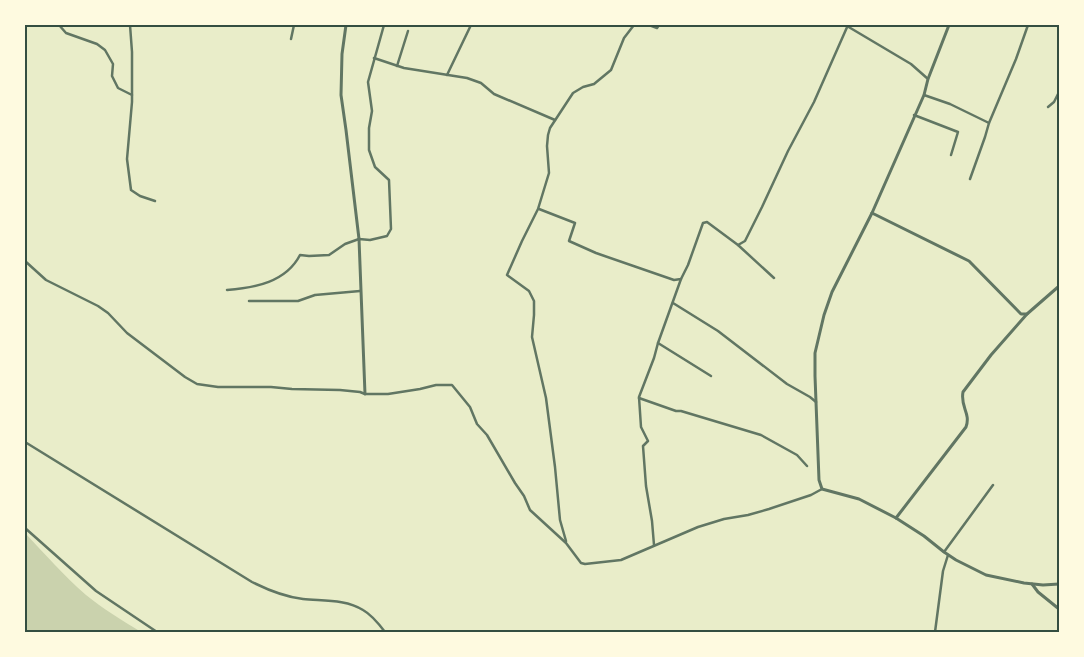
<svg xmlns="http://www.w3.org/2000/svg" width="1084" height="657" font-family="'Asap Condensed',sans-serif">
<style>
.green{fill:#cad2ad}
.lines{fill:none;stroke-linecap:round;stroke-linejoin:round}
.minor{stroke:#617663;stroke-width:2.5}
.tertiary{stroke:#617663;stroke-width:3}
.neatline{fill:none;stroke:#344e41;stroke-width:2}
</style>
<rect width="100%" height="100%" fill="#e9edc9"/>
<!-- green -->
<path class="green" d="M25,533C45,554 64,576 86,595C103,609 122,620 141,632H25Z"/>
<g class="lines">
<!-- minor -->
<g class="minor">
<polyline points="59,25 66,33 97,44 105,50 113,64 112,76 118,88 132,95"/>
<polyline points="130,25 132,52 132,102 127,159 131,190 140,196 155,201"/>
<polyline points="649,25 657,28 659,25"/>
<polyline points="847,26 911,64 928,79"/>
<polyline points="291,39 294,25"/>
<polyline points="374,58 404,68 467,78 481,83 494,94 555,120"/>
<polyline points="397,66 408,31"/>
<polyline points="447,75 471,25"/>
<polyline points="924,95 950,104 989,123"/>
<polyline points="1048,107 1054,102 1059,92"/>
<polyline points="914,115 958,132 951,155"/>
<polyline points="970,179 985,137 989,123 1016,59 1028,25"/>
<polyline points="539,209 575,223 569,241 596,253 674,280 681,279 688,265 703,223 707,222 738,245 774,278"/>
<polyline points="738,245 745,241 762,207 788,151 814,102 848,25"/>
<polyline points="25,261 46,280 98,306 108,313 127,333 185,377 197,384 218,387 271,387 292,389 340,390 360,392 365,394 388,394 420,389 436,385 452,385 470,407 477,424 487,435 515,483 524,496 530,510 566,543 581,563 585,564 621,560 698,527 724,519 748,515 769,509 811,495 822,489"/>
<path d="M227,290C255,288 286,282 300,255L309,256L329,255L345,244L359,239L370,240L387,236L391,229L389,180L375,167L369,150V128L372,111L368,82L384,25"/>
<polyline points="249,301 298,301 315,295 360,291"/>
<polyline points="673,303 718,331 787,384 810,397 816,402"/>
<polyline points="658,343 711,376"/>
<polyline points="639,398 676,411 681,411 761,435 797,455 807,466"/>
<path d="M25,442L252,582C268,590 285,597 303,599C323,601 346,599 363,610C372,615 379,624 385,632"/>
<polyline points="25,528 96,591 157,632"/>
<polyline points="566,541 560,520 555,467 546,398 532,337 534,315 534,301 529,291 507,275 522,241 538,209 549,173 547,146 548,135 550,128 573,93 583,87 594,84 611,70 624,38 634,25"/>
<polyline points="654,545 652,521 646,486 643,446 648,441 641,427 639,397 654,358 658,343 681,279"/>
<polyline points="944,552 993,485"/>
<polyline points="935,632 943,571 948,555"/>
</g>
<!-- tertiary -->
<g class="tertiary">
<polyline points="346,25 342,54 341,95 346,130 359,239 365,394"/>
<polyline points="949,25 928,79 924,95 872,213 832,292 824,315 815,353 815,376 819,480 822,489 859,499 896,518 924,536 944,552 956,560 986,575 1024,583 1043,585 1059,584"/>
<polyline points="872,213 969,261 1021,314 1027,314 1058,287"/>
<path d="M896,518L966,427C971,413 960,407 963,392L991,355L1027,314"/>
<polyline points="1032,584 1038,592 1059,609"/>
</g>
</g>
<!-- border -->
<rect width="1084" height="657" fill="none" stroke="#fefae0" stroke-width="52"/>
<rect x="26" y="26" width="1032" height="605" class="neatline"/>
</svg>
